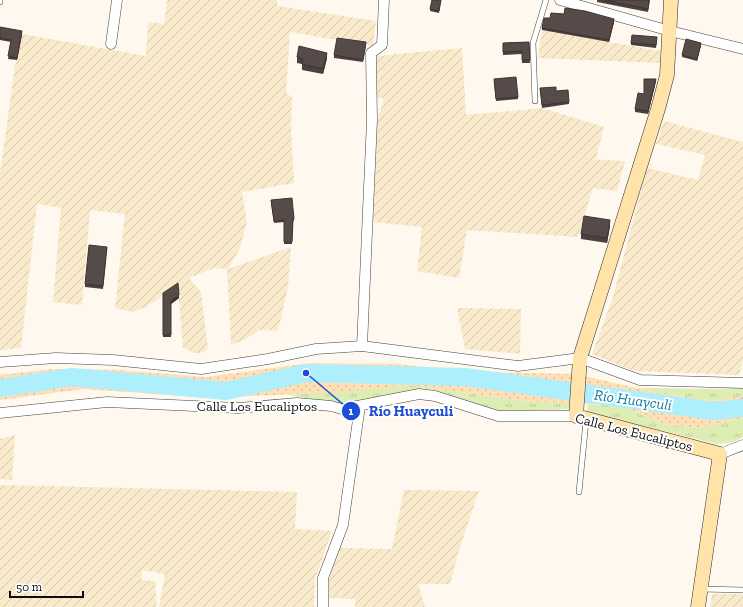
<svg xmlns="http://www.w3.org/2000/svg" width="743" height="607" font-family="'Zilla Slab',serif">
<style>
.farmland{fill:url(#farmland-furrows)}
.grass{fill:url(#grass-tufts)}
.sand{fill:url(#sand-dots)}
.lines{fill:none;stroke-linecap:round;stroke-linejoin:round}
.river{stroke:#adeffc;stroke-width:18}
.lane-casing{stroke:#404040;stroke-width:6}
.street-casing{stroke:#404040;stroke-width:11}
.secondary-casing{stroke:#2f2f2f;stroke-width:15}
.lane{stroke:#fff;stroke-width:5}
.street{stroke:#fff;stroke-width:10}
.secondary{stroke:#ffe3a9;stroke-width:14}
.wall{fill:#4b403f}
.shaded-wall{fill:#3d3433}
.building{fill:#574b49;stroke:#3d3433}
.labels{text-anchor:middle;stroke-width:4;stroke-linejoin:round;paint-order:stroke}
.street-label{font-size:14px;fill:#0d0d0d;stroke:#fff}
.water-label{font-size:15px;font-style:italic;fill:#0c7c9c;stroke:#fff}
.leader{fill:none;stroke:#1d4ed8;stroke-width:1.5}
.callout-dot{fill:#1d4ed8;stroke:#fff;stroke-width:1.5}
.mark-label{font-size:12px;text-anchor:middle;font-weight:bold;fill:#fff}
.callout-label{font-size:15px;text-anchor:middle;font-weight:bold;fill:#1d4ed8;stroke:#fff;stroke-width:4;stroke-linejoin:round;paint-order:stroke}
</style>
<defs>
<pattern id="farmland-furrows" width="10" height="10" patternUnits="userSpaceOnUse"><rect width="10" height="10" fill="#f8eacb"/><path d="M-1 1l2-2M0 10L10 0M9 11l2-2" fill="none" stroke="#d3c8ad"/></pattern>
<pattern id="grass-tufts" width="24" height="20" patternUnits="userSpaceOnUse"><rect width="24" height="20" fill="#deedb3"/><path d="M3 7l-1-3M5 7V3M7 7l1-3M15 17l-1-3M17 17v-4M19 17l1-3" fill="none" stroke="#bdca99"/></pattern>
<pattern id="sand-dots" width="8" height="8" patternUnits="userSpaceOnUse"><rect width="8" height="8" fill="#ffdfb6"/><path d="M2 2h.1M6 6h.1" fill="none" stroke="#d9be9b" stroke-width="1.8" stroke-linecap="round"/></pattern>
</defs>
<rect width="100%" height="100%" fill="#fff8ee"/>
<!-- farmland -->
<g class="farmland">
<polygon points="167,0 277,0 277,6 376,21 373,46 290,32 286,93 292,97 291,129 294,183 242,192 247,222 240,248 228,269 291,247 288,287 278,331 260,330 242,341 231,345 227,269 214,268 189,278 201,292 208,349 201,353 194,353 183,348 178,286 146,307 133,312 115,308 125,214 90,210 82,305 53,302 61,208 37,204 21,348 0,350 0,174 15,66 22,34 146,56 148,22 164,24"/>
<polygon points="542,30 660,51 660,63 538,58"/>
<polygon points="462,48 466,115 542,108 604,127 596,159 589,159 625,161 617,191 593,188 578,237 467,230 459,278 417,271 422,227 373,222 377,122 384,98 377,98 377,56"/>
<polygon points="664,121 743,142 743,360 739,375 634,371 592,354 613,297 647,168 698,180 705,155 656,144"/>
<polygon points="457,308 521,309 520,354 465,349"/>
<polygon points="15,435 12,480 0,479 0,439"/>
<polygon points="0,485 297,492 295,529 332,531 315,579 314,607 159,607 165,574 142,570 141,580 155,581 157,607 0,607"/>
<polygon points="404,490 479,491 459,550 450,584 418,584 425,607 355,607 355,599 329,598 329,580 340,548 392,549"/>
<polygon points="712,594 743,594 743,607 710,607"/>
</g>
<!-- grass -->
<g class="grass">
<polygon points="408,385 534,402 573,403 571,409 498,412 418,390 342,404 287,395"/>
<polygon points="743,387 743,396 716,401 662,394 637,388 717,389"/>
<polygon points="588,404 621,406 667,425 697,428 743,418 743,437 734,442 717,444 587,412"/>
</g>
<!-- sand -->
<polygon class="sand" points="310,363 396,364 476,372 575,374 662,394 716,401 743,396 743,418 697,428 667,425 621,406 573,403 534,402 408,385 336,392 211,398 83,389 0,400 0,375 52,369 119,370 206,377"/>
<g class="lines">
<!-- river -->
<polyline class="river" points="0,388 73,377 226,391 306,373 465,377 714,411 743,408"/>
<!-- lane casing -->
<g class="lane-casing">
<g id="lane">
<polyline points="0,2 0,0"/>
<polyline points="535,101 533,43 546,0"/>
<polyline points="579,492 586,421"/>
<polyline points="702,589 743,590"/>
</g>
</g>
<!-- street casing -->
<g class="street-casing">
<g id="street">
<polyline points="560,0 670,31 743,49"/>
<polyline points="111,44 117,0"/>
<polyline points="362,346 372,120 371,53 382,45 384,0"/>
<polyline points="0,362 56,358 113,360 201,369 268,359 316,349 362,346 518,366 580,358 640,380 743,383"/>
<polyline points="0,413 107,402 238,408 297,403 331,406 342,409 419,394 435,396 498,416 576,416"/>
<polyline points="720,454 743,445"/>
<polyline points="323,607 323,578 343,525 360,406"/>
</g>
</g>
<!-- secondary casing -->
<g class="secondary-casing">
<polyline id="secondary" points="671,0 667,75 658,109 580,358 576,416 720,454 698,607"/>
</g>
<!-- lane -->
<use href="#lane" class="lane"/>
<!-- street -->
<use href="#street" class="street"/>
<!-- secondary -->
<use href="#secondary" class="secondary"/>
</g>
<!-- wall -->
<g class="wall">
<polygon points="432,0 441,0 439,13 430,11"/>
<polygon points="597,0 650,0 648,12 597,2"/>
<polygon points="564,14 614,22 609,42 542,30 542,28 550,18"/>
<polygon points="0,27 22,34 17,60 8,59 11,42 0,40"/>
<polygon points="657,40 656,48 631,45 631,43"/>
<polygon points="529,42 530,63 522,63 522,54 503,55 503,43"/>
<polygon points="366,45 363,62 334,58 334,55"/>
<polygon points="701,45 697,61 682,57 682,55"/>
<polygon points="297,57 327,58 323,74 302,70 302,64 297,63"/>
<polygon points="656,81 648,114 635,112 635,109"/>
<polygon points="494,82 518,97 518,99 496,101"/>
<polygon points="540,88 556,91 569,102 569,104 542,108"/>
<polygon points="271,203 294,219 294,221 293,221 292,244 284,244 284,222 274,223"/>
<polygon points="610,226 607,243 581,239 581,234"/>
<polygon points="107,247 103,289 85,287 85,284"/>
<polygon points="163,293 179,298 171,304 171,337 163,337"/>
</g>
<!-- shaded-wall -->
<g class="shaded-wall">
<polygon points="614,19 614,22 609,42 609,40"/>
<polygon points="22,31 22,34 17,60 17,58"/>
<polygon points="701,43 701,45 697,61 697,59"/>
<polygon points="327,53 327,58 323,74 323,69"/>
<polygon points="656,79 656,81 648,114 648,111"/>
<polygon points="610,220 610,226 607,243 607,238"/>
<polygon points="179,295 179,298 171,304 171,301"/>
</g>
<!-- building -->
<g class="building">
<polygon points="432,0 441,0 439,11 430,9"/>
<polygon points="604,0 649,0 648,9"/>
<polygon points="565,8 585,11 614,19 609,40 542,28 544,18 550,18 551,13 564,14"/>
<polygon points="0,27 22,31 17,58 8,56 11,40 0,38"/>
<polygon points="632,35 657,37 656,45 631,43"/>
<polygon points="337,38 366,42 363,60 334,55"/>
<polygon points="686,39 701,43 697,59 682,55"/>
<polygon points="529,42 530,60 522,60 522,51 503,52 503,43"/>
<polygon points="299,46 327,53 323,69 302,64 303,59 297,57"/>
<polygon points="516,77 518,97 496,99 494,79"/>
<polygon points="644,79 656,79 648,111 635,109 638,93 644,94"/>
<polygon points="556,87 556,91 568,90 569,102 542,105 540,88"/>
<polygon points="292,198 294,219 293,219 292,242 284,242 284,220 274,221 271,200"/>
<polygon points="584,216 610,220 607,238 581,234"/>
<polygon points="89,245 107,247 103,286 85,284"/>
<polygon points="178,283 179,295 171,301 171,335 163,335 163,293"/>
</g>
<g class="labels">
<!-- street labels -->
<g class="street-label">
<text x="257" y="411">Calle Los Eucaliptos</text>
<text transform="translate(634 432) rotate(14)" y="5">Calle Los Eucaliptos</text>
</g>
<!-- water labels -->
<g class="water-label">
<text transform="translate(633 400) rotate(8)" y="5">Río Huayculi</text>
</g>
</g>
<!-- callouts -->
<path class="leader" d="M306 373L351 411"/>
<g class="callout-dot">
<circle cx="306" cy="373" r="4"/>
<circle cx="351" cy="411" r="10"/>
</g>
<g class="mark-label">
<text x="351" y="415">1</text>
</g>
<g class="callout-label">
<text x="411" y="416">Río Huayculi</text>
</g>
<!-- scale -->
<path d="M10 591v6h73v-6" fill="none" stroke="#0d0d0d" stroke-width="2"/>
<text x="16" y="591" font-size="12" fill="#0d0d0d" stroke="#ffffff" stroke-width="3" paint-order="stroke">50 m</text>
</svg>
